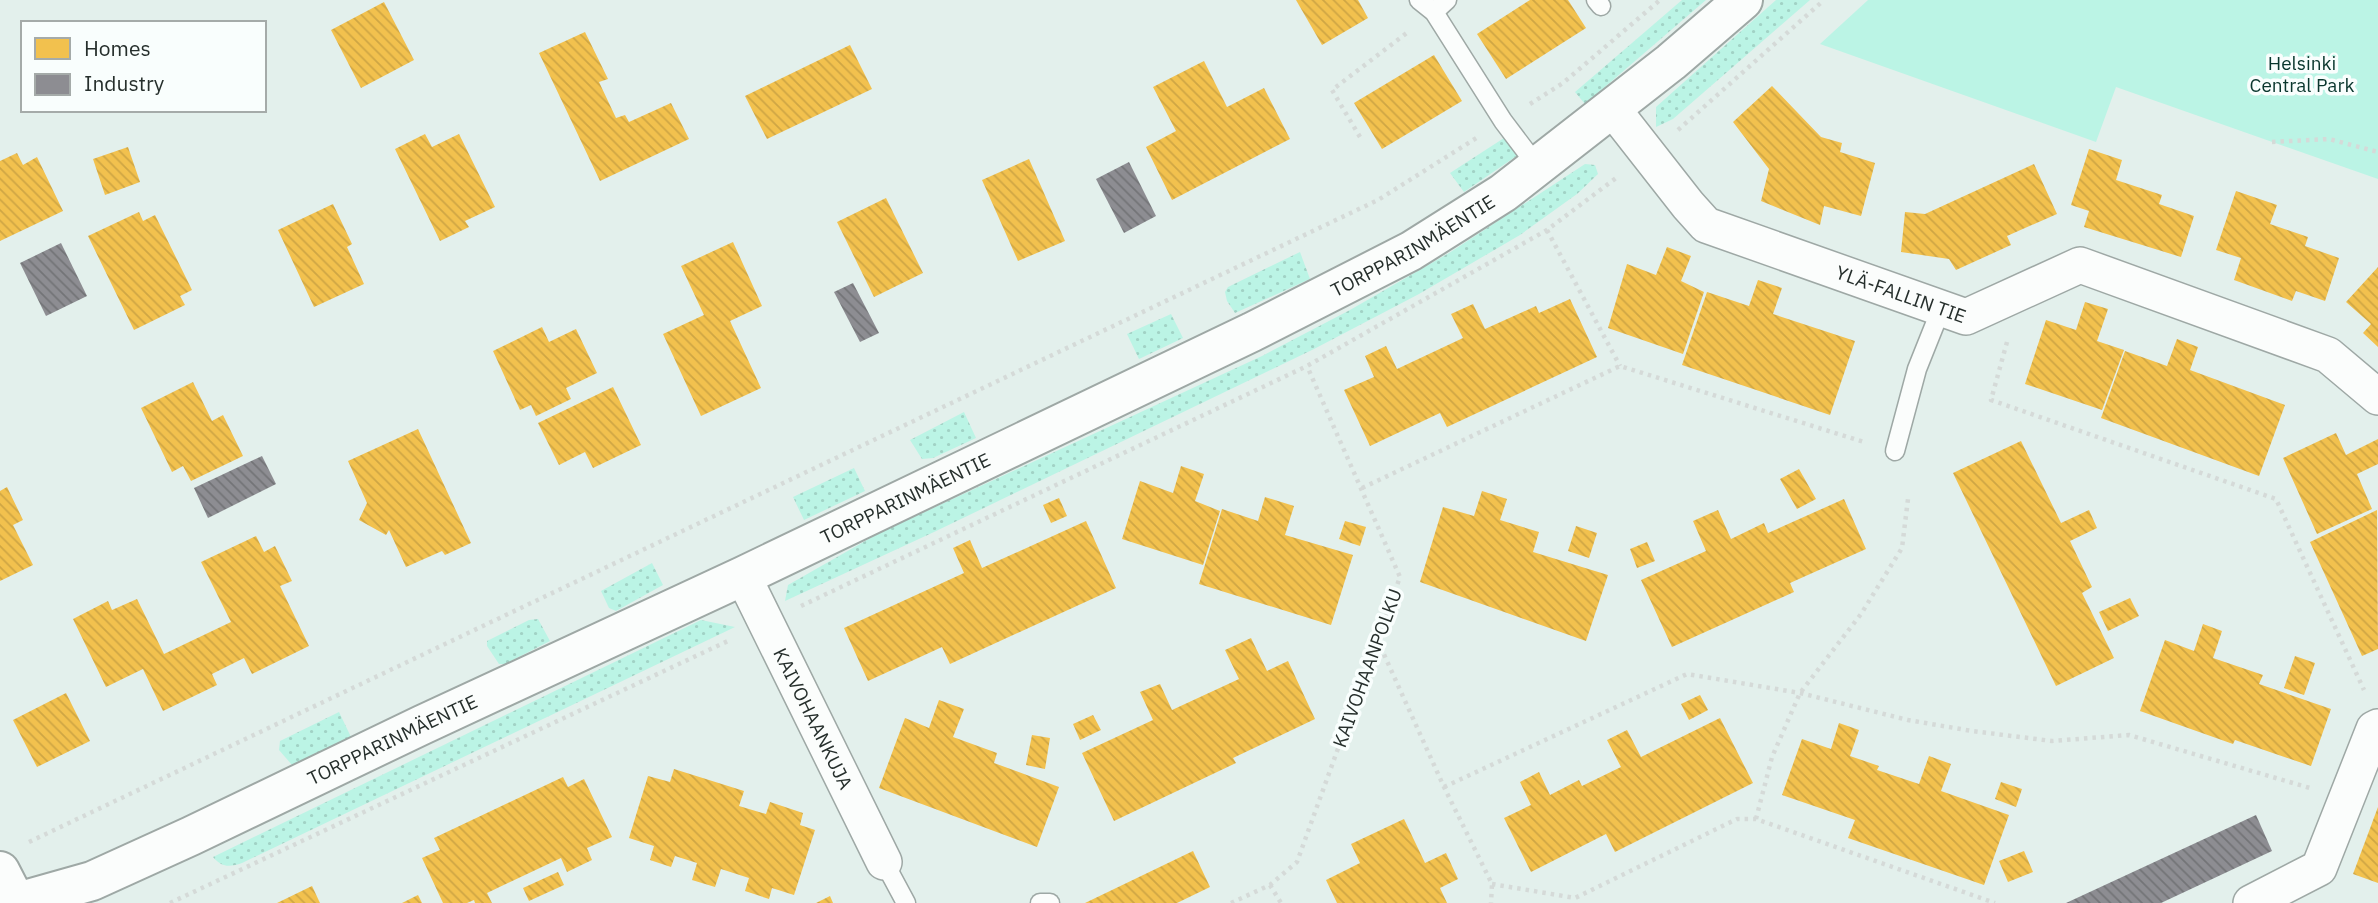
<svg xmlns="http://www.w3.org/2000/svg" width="2378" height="903" font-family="'IBM Plex Sans',sans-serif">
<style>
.grass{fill:url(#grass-dots)}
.green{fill:#bbf4e5}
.homes{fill:url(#homes-back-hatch)}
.industry{fill:url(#industry-back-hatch)}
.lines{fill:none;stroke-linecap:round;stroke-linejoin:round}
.service-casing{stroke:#9ea8a5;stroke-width:21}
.minor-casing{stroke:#9ea8a5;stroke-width:38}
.tertiary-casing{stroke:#9ea8a5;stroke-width:42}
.path{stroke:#d5dad8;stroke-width:4.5;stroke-dasharray:3.5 5;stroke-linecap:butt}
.service{stroke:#fbfdfc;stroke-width:18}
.minor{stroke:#fbfdfc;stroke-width:35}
.tertiary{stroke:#fbfdfc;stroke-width:38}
.labels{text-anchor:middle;stroke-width:7;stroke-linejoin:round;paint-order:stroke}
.park-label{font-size:19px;fill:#09362d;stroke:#f9fefd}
.street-label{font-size:19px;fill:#262f2c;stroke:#f9fefd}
</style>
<defs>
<pattern id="grass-dots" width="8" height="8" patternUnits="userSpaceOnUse" patternTransform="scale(1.75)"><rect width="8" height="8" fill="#bbf4e5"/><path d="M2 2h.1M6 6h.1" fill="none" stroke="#a1d2c5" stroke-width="1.8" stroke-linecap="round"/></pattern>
<pattern id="homes-back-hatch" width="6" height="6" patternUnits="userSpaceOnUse" patternTransform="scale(1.75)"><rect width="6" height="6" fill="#f2c14e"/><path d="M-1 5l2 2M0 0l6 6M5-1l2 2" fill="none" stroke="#cfa644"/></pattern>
<pattern id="industry-back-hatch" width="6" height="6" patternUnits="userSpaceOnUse" patternTransform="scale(1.75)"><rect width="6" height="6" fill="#8d8d92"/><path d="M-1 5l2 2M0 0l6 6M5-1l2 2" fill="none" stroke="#737477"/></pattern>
</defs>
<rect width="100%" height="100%" fill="#e3f0ec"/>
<!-- grass -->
<g class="grass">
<polygon points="1682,0 1706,0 1585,104 1575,92"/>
<polygon points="1776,0 1810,0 1673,119 1656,127 1656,107"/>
<polygon points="1504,138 1518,155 1464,192 1450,173"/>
<polygon points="1585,164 1595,165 1598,174 1577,194 1520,235 1419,294 1314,349 934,532 785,601 788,585 881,532 1262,356 1350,310 1449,253"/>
<polygon points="1300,252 1310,279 1235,313 1227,301 1225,292 1228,287"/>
<polygon points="1171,314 1183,338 1139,359 1127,334"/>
<polygon points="964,412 976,438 933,458 922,459 910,440"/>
<polygon points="854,468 865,491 804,520 793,497"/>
<polygon points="652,563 663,585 616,611 609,608 601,591"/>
<polygon points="538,619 550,641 505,664 499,664 487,646 487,641 529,620"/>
<path d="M701,620L735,627L242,863C230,867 222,868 213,857Z"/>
<polygon points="339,712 351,737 298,765 292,765 279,750 280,741"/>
</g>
<!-- green -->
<polygon class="green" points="1868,0 2378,0 2378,179 2116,87 2096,142 1820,44"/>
<!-- homes -->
<g class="homes">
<polygon points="1296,0 1358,0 1368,18 1322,45"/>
<polygon points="1530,0 1568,0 1586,28 1506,79 1477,34"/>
<polygon points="384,2 414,60 361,88 331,30"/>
<polygon points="585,32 608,79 599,82 616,118 625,115 629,122 671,103 689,139 600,181 539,53"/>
<polygon points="850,45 872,89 767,139 745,96"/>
<polygon points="1434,55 1462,101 1382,149 1354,103"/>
<polygon points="1204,61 1227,107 1264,88 1290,139 1172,200 1146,147 1176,131 1153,87"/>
<polygon points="1772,86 1821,137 1842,143 1840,152 1875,163 1861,216 1824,206 1820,225 1761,201 1769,169 1733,122"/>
<polygon points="425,134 432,147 459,134 495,207 465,221 469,227 440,241 395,149"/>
<polygon points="128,147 140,182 105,195 93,159"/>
<polygon points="2089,149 2122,160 2116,180 2162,195 2159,204 2194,216 2181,257 2084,227 2089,211 2071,205"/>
<polygon points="17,153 23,165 37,157 63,211 0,241 0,161"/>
<polygon points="1029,159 1065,241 1018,261 982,180"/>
<polygon points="2034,164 2057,214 2007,236 2011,245 1956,270 1949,259 1901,252 1905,212 1925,214"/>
<polygon points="2236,191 2277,205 2270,224 2308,237 2305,246 2339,258 2325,301 2296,291 2292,301 2234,280 2241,258 2216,250"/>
<polygon points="886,198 923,273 874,297 837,222"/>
<polygon points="333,204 352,244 347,247 364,284 314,307 278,230"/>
<polygon points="139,212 143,221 155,215 192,290 180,296 185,305 134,330 88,236"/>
<polygon points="733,242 762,306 730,321 761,388 701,416 663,334 704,315 681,266"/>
<polygon points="1667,247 1691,256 1681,281 1704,292 1683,354 1608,328 1627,264 1656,275"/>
<polygon points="2378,267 2378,347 2363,333 2371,324 2346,302"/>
<polygon points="1758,280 1782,288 1773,314 1855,341 1830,415 1682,365 1707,292 1749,306"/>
<polygon points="1570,299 1597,357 1447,427 1440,413 1370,446 1344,390 1374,377 1365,356 1386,346 1397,369 1463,338 1451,314 1473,304 1485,329 1536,306 1539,313"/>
<polygon points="2085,302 2108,309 2097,341 2124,350 2102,410 2025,384 2046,320 2076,330"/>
<polygon points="542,327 549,342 576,329 597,373 566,388 571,399 536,416 531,405 520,410 493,351"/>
<polygon points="2177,339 2198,347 2190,370 2285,405 2259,476 2101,418 2125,351 2167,366"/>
<polygon points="193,382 212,421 223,415 243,456 191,481 183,466 172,472 141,408"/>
<polygon points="613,387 641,445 593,468 585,452 559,465 538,423"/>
<polygon points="418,429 471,543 445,555 442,551 406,567 389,530 386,535 359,520 367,503 348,461"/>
<polygon points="2336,433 2346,455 2378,439 2378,464 2357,474 2372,509 2317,534 2283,458"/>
<polygon points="2021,441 2061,523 2089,510 2097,528 2070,541 2092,587 2082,593 2114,658 2056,686 1953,473"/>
<polygon points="1181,466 1204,474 1195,501 1220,511 1203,565 1122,539 1140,481 1173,493"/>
<polygon points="1799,469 1816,499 1797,509 1780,479"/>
<polygon points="7,487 23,520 13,525 33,565 0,581 0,491"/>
<polygon points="1482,491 1507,499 1500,520 1539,532 1533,552 1608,575 1586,641 1420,582 1443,507 1474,516"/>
<polygon points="1265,497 1294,506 1285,535 1353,555 1331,625 1199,584 1222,509 1258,521"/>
<polygon points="1059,498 1067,516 1051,523 1043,505"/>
<polygon points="1844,499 1866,549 1790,583 1794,592 1672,647 1641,580 1706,551 1693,521 1718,510 1731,539 1764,523 1768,533"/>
<polygon points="2377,510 2378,649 2362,656 2310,542"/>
<polygon points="1086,521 1116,588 950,664 942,647 868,681 844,628 964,573 953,548 970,540 982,568"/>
<polygon points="1345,521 1366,527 1360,546 1339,539"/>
<polygon points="1576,526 1597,533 1589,558 1568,551"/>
<polygon points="256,536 264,552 275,546 292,581 280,586 309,646 252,674 244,658 212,674 217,685 163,711 143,669 106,687 73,619 108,601 112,610 137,599 164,654 231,622 201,562"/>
<polygon points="1647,542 1655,561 1637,568 1630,549"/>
<polygon points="2130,598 2139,616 2108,631 2099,612"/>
<polygon points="2203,624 2222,631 2213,658 2263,675 2259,684 2331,709 2311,766 2235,740 2233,744 2140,711 2165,640 2194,651"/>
<polygon points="1251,638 1267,671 1288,661 1315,719 1233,758 1236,763 1114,821 1082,753 1153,720 1140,692 1160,684 1172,710 1239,679 1225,650"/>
<polygon points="2295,656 2315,663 2304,695 2284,688"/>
<polygon points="66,693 90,741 37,767 13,720"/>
<polygon points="1700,695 1708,710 1689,720 1681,704"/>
<polygon points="939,700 964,709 953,737 997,753 994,763 1059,787 1037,847 879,788 905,718 929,728"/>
<polygon points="1093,715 1101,730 1080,740 1073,724"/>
<polygon points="1720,718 1753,783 1615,852 1606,834 1531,872 1504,818 1531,805 1520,782 1539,772 1550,795 1579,780 1582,786 1621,767 1607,740 1627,730 1641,757"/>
<polygon points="1839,723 1859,730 1850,756 1879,766 1877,770 1919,784 1929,756 1951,764 1941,791 2009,815 1984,885 1848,838 1855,820 1782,795 1802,739 1831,749"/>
<polygon points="1032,735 1050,738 1045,769 1026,765"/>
<polygon points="674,769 744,791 739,806 766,814 770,802 803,813 800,825 815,830 794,895 772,888 769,899 745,891 749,878 721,869 715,887 692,880 697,863 675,856 671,867 650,860 654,846 629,838 648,776 670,782"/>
<polygon points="563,777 568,787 584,779 612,837 587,848 592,860 567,872 561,858 487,893 492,903 475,903 474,900 467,903 443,903 422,858 440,850 434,838"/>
<polygon points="2001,782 2022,789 2016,807 1995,799"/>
<polygon points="2378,807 2378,883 2353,874"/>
<polygon points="1404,819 1425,863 1446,853 1458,879 1440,888 1447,903 1337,903 1326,880 1360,863 1351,844"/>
<polygon points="1193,851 1210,887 1177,903 1085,903"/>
<polygon points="2024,851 2033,872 2008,882 1999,861"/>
<polygon points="558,872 564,885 529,901 523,888"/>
<polygon points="312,886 320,903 277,903"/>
<polygon points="418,895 422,903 402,903"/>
<polygon points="830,896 833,903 816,903"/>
</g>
<!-- industry -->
<g class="industry">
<polygon points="1129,162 1156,216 1124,233 1096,179"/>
<polygon points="61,243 87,296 46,316 20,263"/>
<polygon points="853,283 879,333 860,342 834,292"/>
<polygon points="262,456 276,484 208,518 194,488"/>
<polygon points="2256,815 2272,851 2161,903 2066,903"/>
</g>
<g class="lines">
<!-- service casing -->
<g class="service-casing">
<g id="service">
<polyline points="1419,0 1434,12 1503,121 1537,166"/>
<polyline points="1596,0 1601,6"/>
<polyline points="1434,12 1447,0"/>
<polyline points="1895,451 1917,369 1941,309"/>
<polyline points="884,862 906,903"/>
<polyline points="1040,903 1050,903"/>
</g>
</g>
<!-- minor casing -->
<g class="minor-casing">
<g id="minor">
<path id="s1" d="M1612,108L1688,205L1706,225L1966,317L2080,265L2328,355L2378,397"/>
<path id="s2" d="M743,576L884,862"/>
<polyline points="2251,903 2319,868 2374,729 2378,727"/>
</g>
</g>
<!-- tertiary casing -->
<g class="tertiary-casing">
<g id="tertiary">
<polyline points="0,871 16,902"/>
<path id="s3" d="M14,903L92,881L191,836L422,725L743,576L1252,332L1411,251L1503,193L1671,62L1743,0"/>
</g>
</g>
<!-- path -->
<g class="path">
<polyline points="1530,104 1563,83 1660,0"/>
<polyline points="1678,130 1824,0"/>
<polyline points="1360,137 1332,90 1408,32"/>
<polyline points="2272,142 2329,139 2378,152"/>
<polyline points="1547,230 1620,366"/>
<polyline points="2007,342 1991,400 2276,499 2364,690"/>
<polyline points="1362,488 1620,366 1864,442"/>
<polyline points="801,606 1307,366 1547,230 1616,178"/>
<polyline points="1377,639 1444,787 1492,884 1491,903"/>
<polyline points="1444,787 1687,674 1800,693 1908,720 1972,731 2052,741 2129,735 2310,788"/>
<polyline points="1756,819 1772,757 1800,693 1861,614 1902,548 1908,499"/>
<polyline points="29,842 1378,200 1478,137"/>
<polyline points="1492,884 1575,898 1737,819 1756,819 1995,903"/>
<polyline points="1270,885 1281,903"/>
<polyline points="170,903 730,640"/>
<polyline points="1231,903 1270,885 1297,862 1400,577 1307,366"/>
</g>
<!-- service -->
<use href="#service" class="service"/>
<!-- minor -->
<use href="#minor" class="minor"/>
<!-- tertiary -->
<use href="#tertiary" class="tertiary"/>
</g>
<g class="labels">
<!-- park labels -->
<g class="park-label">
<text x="2302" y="70">Helsinki<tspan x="2302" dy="22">Central Park</tspan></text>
</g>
<!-- street labels -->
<g class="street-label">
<text dy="7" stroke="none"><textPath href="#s3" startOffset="1547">TORPPARINMÄENTIE</textPath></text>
<text dy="7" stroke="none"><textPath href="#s1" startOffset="357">YLÄ-FALLIN TIE</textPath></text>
<text dy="7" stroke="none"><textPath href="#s3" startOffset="980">TORPPARINMÄENTIE</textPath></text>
<text transform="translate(1367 668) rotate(-70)" y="7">KAIVOHAANPOLKU</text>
<text dy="7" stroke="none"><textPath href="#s2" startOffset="159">KAIVOHAANKUJA</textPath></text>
<text dy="7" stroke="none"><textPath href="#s3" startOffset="413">TORPPARINMÄENTIE</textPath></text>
</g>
</g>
<!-- legend -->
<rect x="21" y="21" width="245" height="91" fill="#f9fefd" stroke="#a5aba9" stroke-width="2"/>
<rect x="35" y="38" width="35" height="21" fill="#f2c14e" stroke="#a5aba9" stroke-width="2"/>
<text x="84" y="56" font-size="21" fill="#262f2c">Homes</text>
<rect x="35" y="74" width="35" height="21" fill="#8d8d92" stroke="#a5aba9" stroke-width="2"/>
<text x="84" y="91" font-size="21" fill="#262f2c">Industry</text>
</svg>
